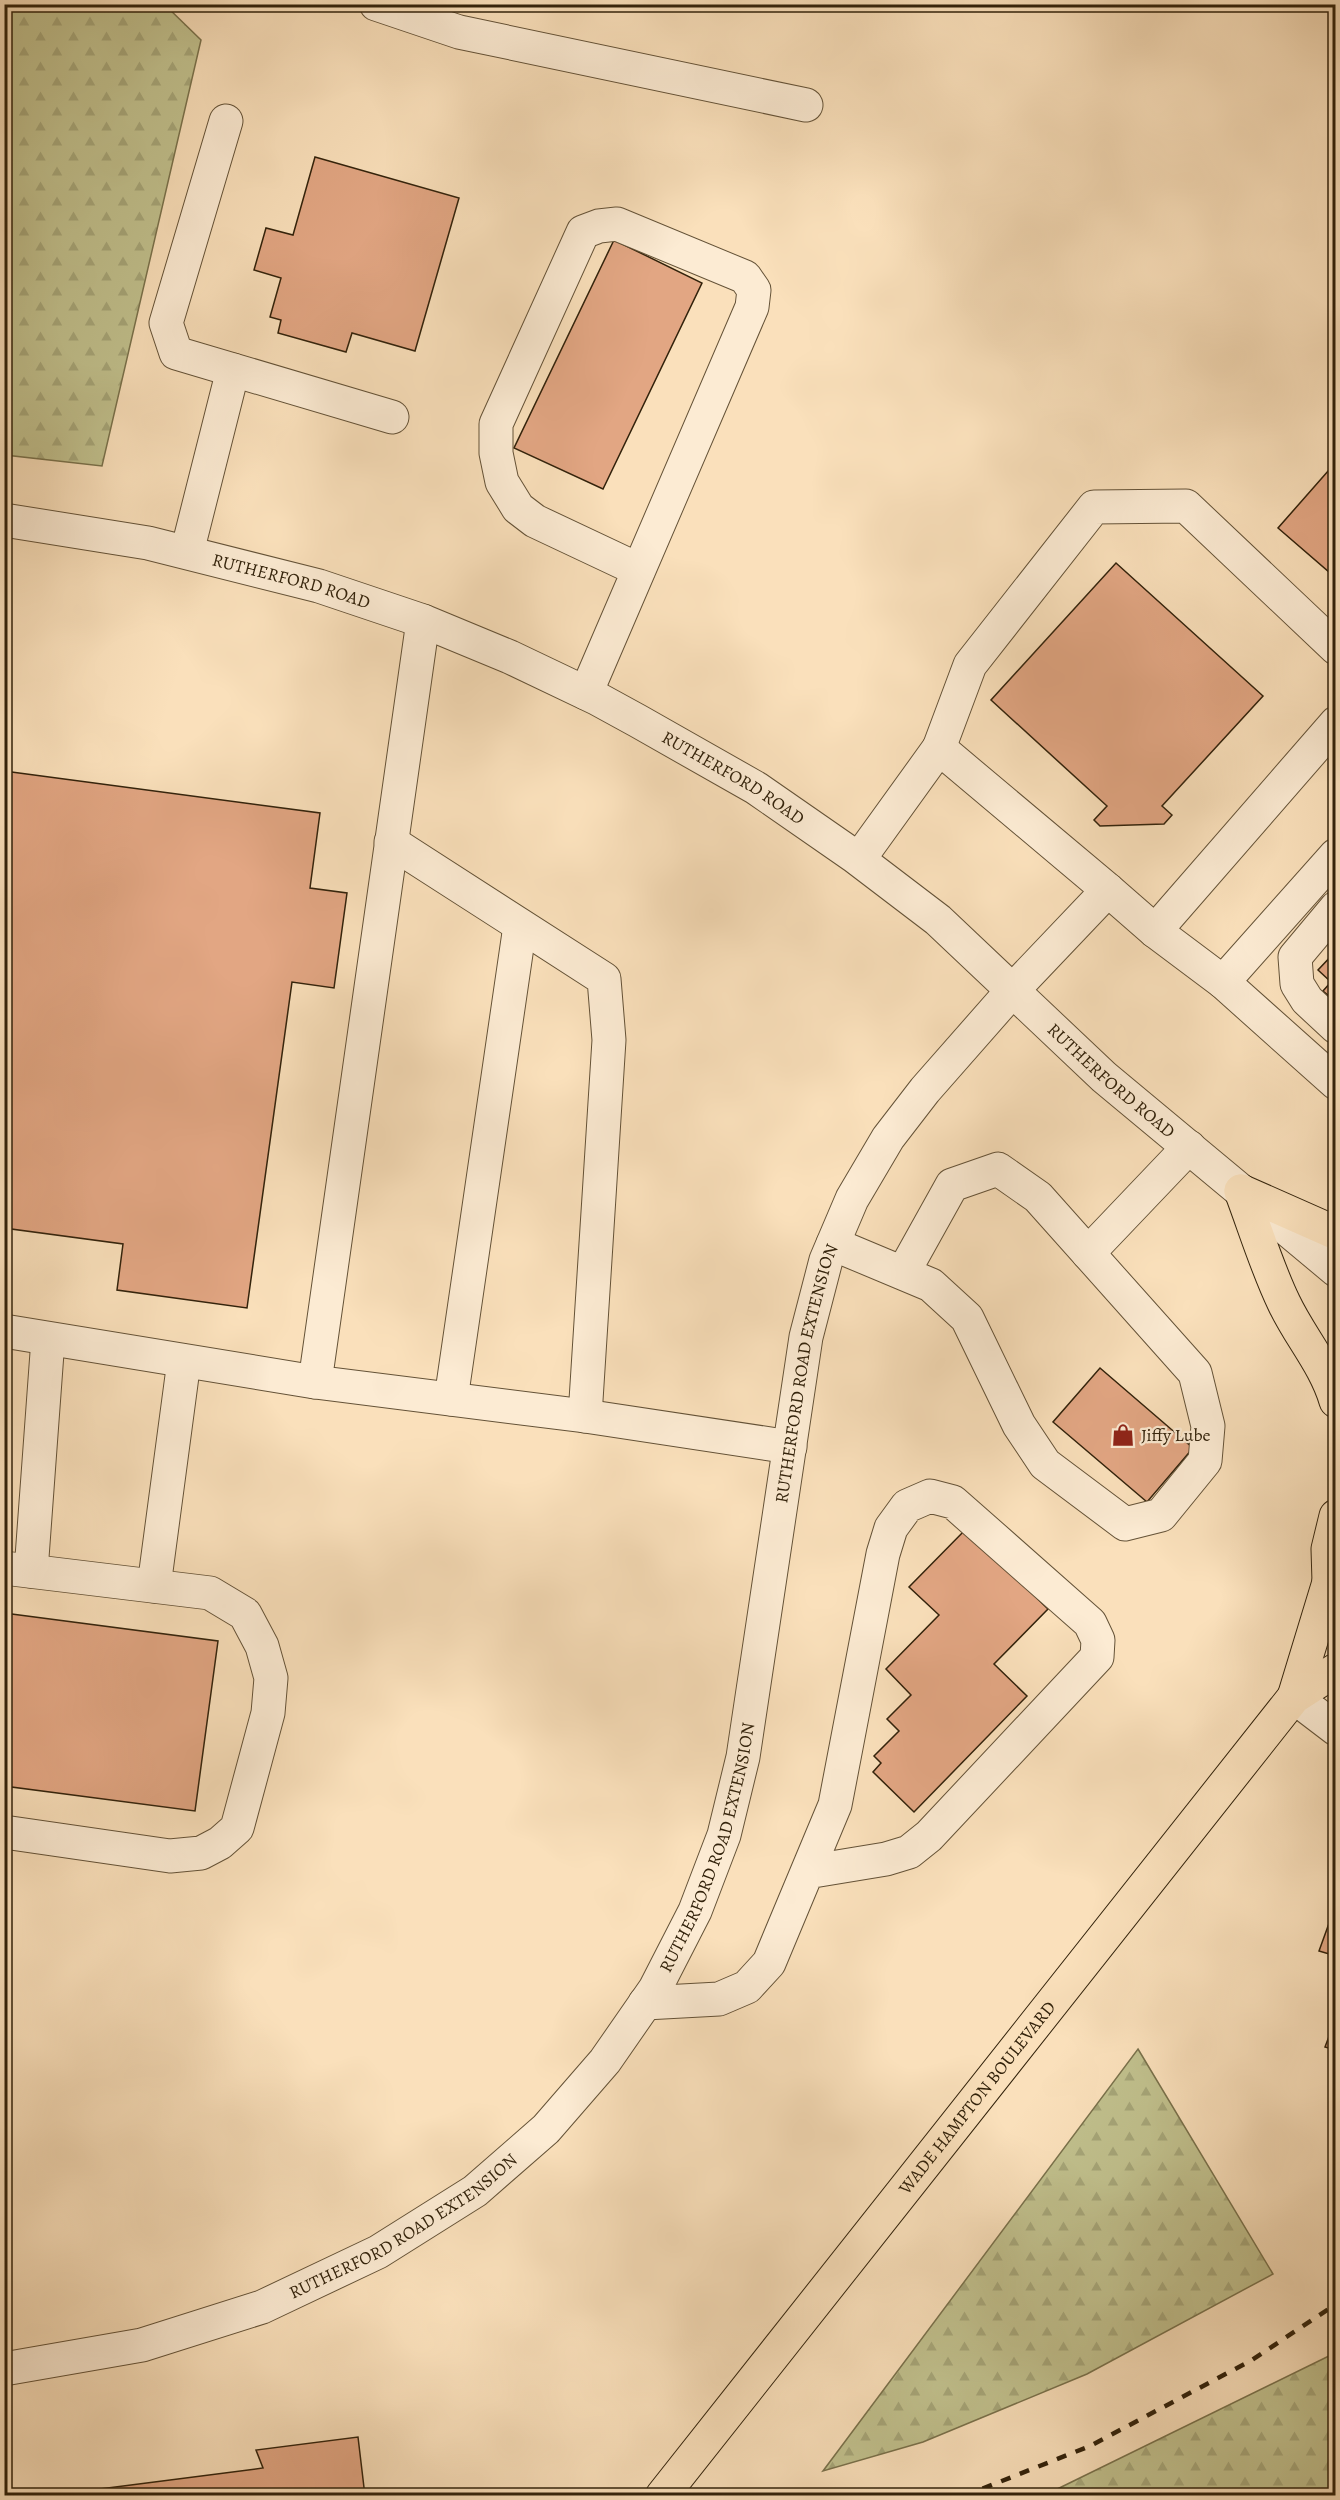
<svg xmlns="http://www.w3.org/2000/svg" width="1340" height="2500" font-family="Alegreya,serif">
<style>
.forest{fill:url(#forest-firs);stroke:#7a724c;stroke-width:1.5}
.building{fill:#e2a683;stroke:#32220b;stroke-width:1.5}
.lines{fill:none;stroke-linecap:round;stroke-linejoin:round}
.minor-casing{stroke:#645237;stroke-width:35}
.major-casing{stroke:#32220b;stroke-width:35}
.minor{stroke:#fcebd3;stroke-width:33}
.major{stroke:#fae0bb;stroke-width:33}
.rail{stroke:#32220b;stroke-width:4.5;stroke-dasharray:10 10;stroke-linecap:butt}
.labels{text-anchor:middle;stroke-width:4.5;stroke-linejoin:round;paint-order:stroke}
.street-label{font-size:18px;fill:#32220b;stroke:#fcebd3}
.poi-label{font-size:18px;fill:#32220b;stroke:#fcebd3;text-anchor:start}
</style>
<defs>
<pattern id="forest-firs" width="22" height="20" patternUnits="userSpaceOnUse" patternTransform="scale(1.5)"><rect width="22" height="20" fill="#c1c18e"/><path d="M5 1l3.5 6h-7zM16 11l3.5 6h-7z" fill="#a6a679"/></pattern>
</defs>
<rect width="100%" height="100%" fill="#fae0bb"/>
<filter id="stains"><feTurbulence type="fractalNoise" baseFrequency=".00333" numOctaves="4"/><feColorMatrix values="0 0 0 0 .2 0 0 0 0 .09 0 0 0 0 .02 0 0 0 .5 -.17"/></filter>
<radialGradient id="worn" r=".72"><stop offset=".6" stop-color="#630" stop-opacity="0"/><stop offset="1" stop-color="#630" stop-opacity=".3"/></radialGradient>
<!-- forest -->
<g class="forest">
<polygon points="5,4 165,5 201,40 102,466 5,455"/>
<polygon points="1138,2049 1273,2274 1087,2374 923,2442 823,2471"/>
<polygon points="1335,2353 1335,2495 1045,2495"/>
</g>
<!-- building -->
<g class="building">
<polygon points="315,157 459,198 415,351 352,333 346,352 278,333 281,320 270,317 281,278 254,270 266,228 293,235"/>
<polygon points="614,240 702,283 603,489 514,448"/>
<polygon points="1336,462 1336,578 1278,528"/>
<polygon points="1116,563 1263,696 1162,806 1172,815 1164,824 1100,826 1094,820 1107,806 991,700"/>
<polygon points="4,771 320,813 310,888 347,893 334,988 292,982 247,1308 117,1290 123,1244 4,1228"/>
<polygon points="1336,951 1336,1002 1323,991 1331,982 1318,970"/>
<polygon points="1100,1368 1193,1448 1147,1502 1053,1422"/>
<polygon points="966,1529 1048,1609 994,1664 1027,1696 914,1812 873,1772 881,1763 874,1756 899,1731 887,1719 911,1695 886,1669 939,1615 909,1587"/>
<polygon points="4,1613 218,1641 195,1811 4,1786"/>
<polygon points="1336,1904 1336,1956 1319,1951"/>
<polygon points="1336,2018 1336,2050 1325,2047"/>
<polygon points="358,2437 365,2496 45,2496 263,2468 256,2450"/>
</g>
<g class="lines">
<!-- minor casing -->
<g class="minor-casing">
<g id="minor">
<polyline points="376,4 459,32 806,105"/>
<polyline points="226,121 166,323 176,353 392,417"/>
<path id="s1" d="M4,520L148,543L319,586L423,621L510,657L596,698L638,721L756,788L854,856L938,920L1104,1077L1336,1270"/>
<polyline points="187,552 233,370"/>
<polyline points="423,621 315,1382 585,1416 790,1447"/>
<polyline points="586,693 752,307 754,290 745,277 617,224 599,226 583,232 496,424 496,453 502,482 518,508 535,521 639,570"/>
<polyline points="939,748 970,665 1094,507 1186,506 1336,648"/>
<polyline points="391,842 604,979 609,1040 585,1416"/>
<polyline points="1108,890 1155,931 1223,982 1336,855"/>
<polyline points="1336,908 1295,957 1297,984 1307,1000 1336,1027"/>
<polyline points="1155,931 1336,723"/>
<polyline points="1223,982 1336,1083"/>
<polyline points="833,1244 931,1285 967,1318 1019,1425 1045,1464 1125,1524 1161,1515 1205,1461 1208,1426 1195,1373 1038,1197 998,1169 952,1185 903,1273"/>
<polyline points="1088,1253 1189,1147"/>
<polyline points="4,1331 315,1382"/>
<polyline points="451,1399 520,926"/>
<polyline points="4,1568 210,1593 245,1614 262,1646 271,1678 268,1713 237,1828 220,1843 201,1853 170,1856 4,1832"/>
<polyline points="31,1571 48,1339"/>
<polyline points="154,1586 184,1361"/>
<polyline points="1294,1697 1336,1729"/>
<polyline points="645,2003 719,1999 747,1987 769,1963 835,1805 883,1554 891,1528 907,1506 930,1496 953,1502 1090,1623 1098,1640 1097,1657 929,1836 909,1852 886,1859 807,1872"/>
<path id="s2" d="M4,2369L142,2345L262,2307L378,2252L475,2191L546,2129L605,2061L655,1989L695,1911L724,1835L743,1757L806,1337L826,1260L852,1199L888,1138L925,1090L1012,991L1108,890L939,748L859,859"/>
</g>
</g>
<!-- major casing -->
<g class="major-casing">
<g id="major">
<path d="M1241,1191C1255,1228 1267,1268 1284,1303C1300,1337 1325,1364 1336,1401"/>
<polyline points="1241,1191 1336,1233"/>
<polyline points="1329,1582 1328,1549 1336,1516"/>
<polyline points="1294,1697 1329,1582 1336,1575"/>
<path id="s3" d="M662,2496L1294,1697L1336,1670"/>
</g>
</g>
<!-- minor -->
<use href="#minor" class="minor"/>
<!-- major -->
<use href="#major" class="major"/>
<!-- rail -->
<polyline class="rail" points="964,2496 1090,2446 1252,2360 1336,2304"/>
</g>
<!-- icons -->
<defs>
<g id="shop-bare" transform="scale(1.8)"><path d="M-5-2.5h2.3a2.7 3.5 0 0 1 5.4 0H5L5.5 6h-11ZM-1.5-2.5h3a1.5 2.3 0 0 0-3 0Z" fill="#8f2418" stroke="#fcebd3" stroke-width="2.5" paint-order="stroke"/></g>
</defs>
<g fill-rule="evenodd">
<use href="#shop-bare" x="1123" y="1435"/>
</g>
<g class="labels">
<!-- street labels -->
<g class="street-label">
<text dy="6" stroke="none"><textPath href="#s1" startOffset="294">RUTHERFORD ROAD</textPath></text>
<text dy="6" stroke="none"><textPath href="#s1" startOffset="780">RUTHERFORD ROAD</textPath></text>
<text dy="6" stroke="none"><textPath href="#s1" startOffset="1266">RUTHERFORD ROAD</textPath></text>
<text dy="6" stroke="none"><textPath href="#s2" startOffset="1419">RUTHERFORD ROAD EXTENSION</textPath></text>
<text dy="6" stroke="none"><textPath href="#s2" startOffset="933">RUTHERFORD ROAD EXTENSION</textPath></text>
<text dy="6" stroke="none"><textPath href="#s3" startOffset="508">WADE HAMPTON BOULEVARD</textPath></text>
<text dy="6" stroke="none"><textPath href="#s2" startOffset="429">RUTHERFORD ROAD EXTENSION</textPath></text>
</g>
<!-- poi labels -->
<g class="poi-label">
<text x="1141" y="1441">Jiffy Lube</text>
</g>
</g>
<!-- margin -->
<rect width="1340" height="2500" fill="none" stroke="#fae0bb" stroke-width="24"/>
<rect x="6" y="6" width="1328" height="2488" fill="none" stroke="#32220b" stroke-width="3"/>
<rect x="12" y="12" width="1316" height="2476" fill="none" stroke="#32220b" stroke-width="1.5"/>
<rect width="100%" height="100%" filter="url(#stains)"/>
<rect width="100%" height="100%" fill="url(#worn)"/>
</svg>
